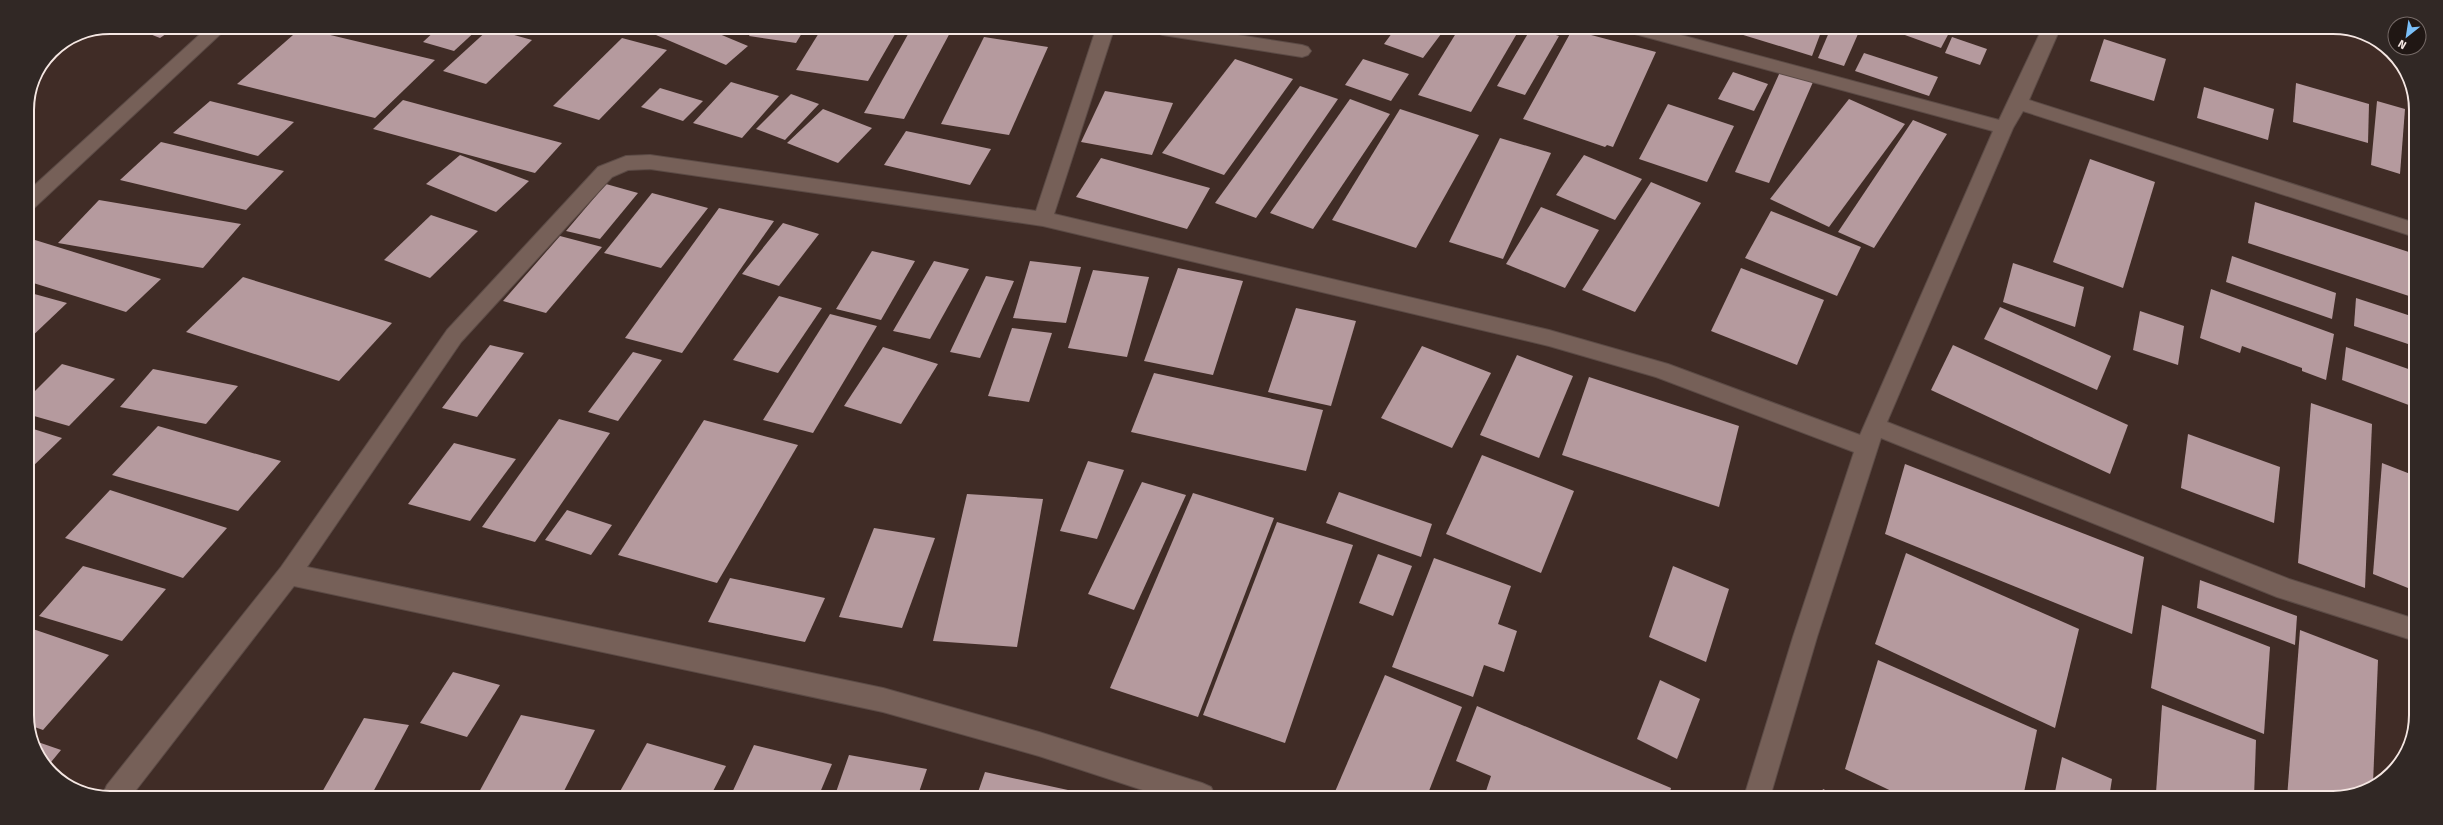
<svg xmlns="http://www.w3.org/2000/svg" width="2443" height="825" font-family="'Fira Sans',sans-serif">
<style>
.building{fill:#b59a9e}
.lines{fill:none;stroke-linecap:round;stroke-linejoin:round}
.minor-casing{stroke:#5c4b46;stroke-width:2}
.minor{fill:#766058;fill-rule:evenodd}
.rim{fill:none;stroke:#f5e7e3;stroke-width:2}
</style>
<rect width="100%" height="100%" fill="#402c26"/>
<!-- building -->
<g class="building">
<polygon points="132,27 176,27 160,38"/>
<polygon points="301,28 435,60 375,118 237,84"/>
<polygon points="438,28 479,28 454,51 423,42"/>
<polygon points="490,28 532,40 486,84 443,71"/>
<polygon points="528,28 548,28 542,33"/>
<polygon points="655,28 705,28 748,46 726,65 649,32"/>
<polygon points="754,28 805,28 796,43 749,36"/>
<polygon points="822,28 898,29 868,81 796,70"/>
<polygon points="911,29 952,29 904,119 864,113"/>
<polygon points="1395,29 1420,30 1444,30 1423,58 1384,44"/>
<polygon points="1458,30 1519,30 1471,112 1418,95"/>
<polygon points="1530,30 1539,30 1559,36 1525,95 1497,86"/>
<polygon points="1572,30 1656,52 1613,147 1607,145 1605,147 1523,119"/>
<polygon points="1727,30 1815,30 1821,32 1812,56"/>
<polygon points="1830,30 1845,30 1858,34 1844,66 1818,58"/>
<polygon points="1891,30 1950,31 1941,48"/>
<polygon points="984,37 1048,47 1009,135 941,124"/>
<polygon points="1952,37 1987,49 1980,65 1945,53"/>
<polygon points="622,38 667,50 599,120 553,106"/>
<polygon points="2104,39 2166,59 2154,101 2090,81"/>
<polygon points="1864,53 1938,77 1929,96 1855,71"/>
<polygon points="1235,59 1293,79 1224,175 1162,153"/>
<polygon points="1363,59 1409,74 1391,101 1345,85"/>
<polygon points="1733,72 1768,84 1754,111 1718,99"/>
<polygon points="1780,72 1813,82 1769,183 1735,172"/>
<polygon points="731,82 779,96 742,138 693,123"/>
<polygon points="2296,83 2369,104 2368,143 2293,122"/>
<polygon points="1300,86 1338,99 1256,218 1215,203"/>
<polygon points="2204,87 2274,109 2268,140 2197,118"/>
<polygon points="660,88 703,101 683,121 641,107"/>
<polygon points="1105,91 1173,103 1152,155 1081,142"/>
<polygon points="791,94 819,104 785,140 756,129"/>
<polygon points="1350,99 1390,114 1313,229 1270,213"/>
<polygon points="1849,99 1905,124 1829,227 1770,199"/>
<polygon points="403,100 562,143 535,173 373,129"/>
<polygon points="210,101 294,122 258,156 173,133"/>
<polygon points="2377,101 2405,109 2400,174 2371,165"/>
<polygon points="1668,104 1734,126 1707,182 1639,159"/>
<polygon points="823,109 872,128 838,163 787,143"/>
<polygon points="1400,109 1479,135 1416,248 1332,220"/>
<polygon points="1913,120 1947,134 1874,248 1838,232"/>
<polygon points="906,131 991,149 970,185 884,165"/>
<polygon points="1500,138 1551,153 1503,259 1449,242"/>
<polygon points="161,142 284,171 246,210 120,180"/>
<polygon points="460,155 529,181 496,212 426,184"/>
<polygon points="1584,155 1642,179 1615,220 1556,195"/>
<polygon points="1101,158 1210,188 1187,229 1076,197"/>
<polygon points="2090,159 2155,182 2123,288 2053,262"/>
<polygon points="1651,182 1701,203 1635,312 1582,290"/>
<polygon points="606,184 638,193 600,239 566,231"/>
<polygon points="652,193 708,208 661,268 604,253"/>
<polygon points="99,200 241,224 203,268 58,243"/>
<polygon points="2255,202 2415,254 2415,298 2248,243"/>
<polygon points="1541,207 1599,230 1565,288 1506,264"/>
<polygon points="719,208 774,221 682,353 625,338"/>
<polygon points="1771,211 1861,247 1837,296 1745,258"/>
<polygon points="431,215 478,231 430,278 384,260"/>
<polygon points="783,223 819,234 779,286 742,274"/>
<polygon points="560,236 602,247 546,313 503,301"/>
<polygon points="35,240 161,279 126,312 27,281 27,247"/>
<polygon points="872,251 915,261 881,320 836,309"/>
<polygon points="2232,256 2336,293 2332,319 2226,282"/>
<polygon points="934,261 969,269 930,339 893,331"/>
<polygon points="1030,261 1081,267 1066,323 1013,318"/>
<polygon points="2013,263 2084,287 2075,327 2003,302"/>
<polygon points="1178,268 1243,281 1213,375 1144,361"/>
<polygon points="1741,268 1824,300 1797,365 1711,331"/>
<polygon points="1093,270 1149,277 1127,357 1068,348"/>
<polygon points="986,276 1014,281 980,358 950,352"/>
<polygon points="243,277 392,323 339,381 186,332"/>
<polygon points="2211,289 2334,334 2326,380 2302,371 2302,368 2242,346 2240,353 2200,338"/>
<polygon points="27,292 67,303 27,341"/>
<polygon points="779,296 822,308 778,373 733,360"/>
<polygon points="2356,298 2414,317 2414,346 2354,326"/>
<polygon points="2000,307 2111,356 2097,390 1984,339"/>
<polygon points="1296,308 1356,321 1331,406 1268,392"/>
<polygon points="2140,311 2184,326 2178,365 2133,350"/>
<polygon points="830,314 877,326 813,433 763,420"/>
<polygon points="1012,328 1052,333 1029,402 988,396"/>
<polygon points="490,345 524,353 477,417 442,408"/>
<polygon points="1953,345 2128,425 2110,474 1931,390"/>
<polygon points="1422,346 1491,373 1452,448 1381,418"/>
<polygon points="883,347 938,364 901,424 844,406"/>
<polygon points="2346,347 2414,371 2414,407 2342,380"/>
<polygon points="633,352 662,360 618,421 588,412"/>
<polygon points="1517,355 1573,376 1539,458 1480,435"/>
<polygon points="62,364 115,379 69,426 27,414 27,399"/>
<polygon points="153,369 238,386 206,424 120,407"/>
<polygon points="1154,373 1323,410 1306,471 1131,432"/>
<polygon points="1589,377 1739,426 1719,507 1562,455"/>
<polygon points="2311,403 2372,424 2365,588 2298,563"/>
<polygon points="559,419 610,433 535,542 482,527"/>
<polygon points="704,420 798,445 717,583 618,555"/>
<polygon points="158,426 281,461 238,511 112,475"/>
<polygon points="27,427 62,438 29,470 27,469"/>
<polygon points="2188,434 2280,467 2274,523 2181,488"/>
<polygon points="454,443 516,459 470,521 408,504"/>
<polygon points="1482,455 1574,491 1541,573 1446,534"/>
<polygon points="1088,461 1124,470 1097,539 1060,531"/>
<polygon points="2382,463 2413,475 2413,590 2373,574"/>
<polygon points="1905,464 2144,557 2132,634 1885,534"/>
<polygon points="1142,482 1186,495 1134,610 1088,594"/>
<polygon points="110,490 227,528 183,578 65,538"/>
<polygon points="1339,492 1432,524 1421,557 1326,523"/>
<polygon points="1193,493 1274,518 1198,717 1110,688"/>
<polygon points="967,494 1043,499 1017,647 933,641"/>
<polygon points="567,510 612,525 591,555 545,540"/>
<polygon points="1277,522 1353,545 1285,743 1203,715"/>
<polygon points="874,528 935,538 902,628 839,617"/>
<polygon points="1906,553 2079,629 2055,728 1875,644"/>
<polygon points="1378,554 1412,566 1393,616 1359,603"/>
<polygon points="1434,558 1511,586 1498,624 1517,631 1504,672 1484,665 1473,697 1392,667"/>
<polygon points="83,566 166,589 122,641 39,616"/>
<polygon points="1673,566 1729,589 1706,662 1649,637"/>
<polygon points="730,578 825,598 805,642 708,622"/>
<polygon points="2200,580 2297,616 2295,645 2197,608"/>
<polygon points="2162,605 2270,647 2264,734 2151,688"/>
<polygon points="27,627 109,655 43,730 29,725 27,721"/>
<polygon points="2300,630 2378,660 2373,784 2334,798 2287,798"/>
<polygon points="1878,660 2037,730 2023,797 1904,797 1845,769"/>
<polygon points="453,672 500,685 467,737 420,723"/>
<polygon points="1385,675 1462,707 1427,796 1339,796 1334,794"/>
<polygon points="1660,680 1700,699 1677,759 1637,739"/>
<polygon points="2162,705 2256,740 2254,798 2169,798 2156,793"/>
<polygon points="1477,706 1671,788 1669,797 1490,796 1485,794 1491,776 1456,761"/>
<polygon points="521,715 595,730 562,795 478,794"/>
<polygon points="364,718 409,725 372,794 321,794"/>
<polygon points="35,741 61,750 47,767 44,766"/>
<polygon points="647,743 726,766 711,795 618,795"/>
<polygon points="754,745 832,764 819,795 731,795"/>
<polygon points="849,755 927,769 918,795 835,795"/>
<polygon points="2062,757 2112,779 2109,798 2054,797"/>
<polygon points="985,772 1091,795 1091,796 977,795"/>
<polygon points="1823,789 1840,797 1820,797"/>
</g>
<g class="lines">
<!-- minor casing -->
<g class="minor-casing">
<g id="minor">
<polygon points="208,27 228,27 34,208 27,210 27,192"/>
<polygon points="1096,29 1114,29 1054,214 1549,330 1668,364 1860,435 1993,131 1635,34 1632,30 1662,30 1999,120 2041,31 2059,31 2029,100 2415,223 2415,237 2023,111 2013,128 1887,422 2289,579 2412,618 2412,640 2277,597 1881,438 1817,637 1770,797 1744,797 1793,637 1854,452 1656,377 1549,346 1043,226 650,169 628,170 612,177 461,342 307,567 883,688 1039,732 1202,783 1211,787 1215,796 1161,796 1039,756 883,712 294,586 133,794 103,794 107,785 281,567 447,330 598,167 626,156 650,155 1036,211"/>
<polygon points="1154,29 1199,29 1302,45 1308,47 1311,51 1308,55 1302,57 1163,35 1157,33"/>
</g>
</g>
<!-- minor -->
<use href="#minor" class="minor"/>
</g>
<!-- crop -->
<path d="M0 0H2443V825H0ZM110 34H2333A76 76 0 0 1 2409 110V715A76 76 0 0 1 2333 791H110A76 76 0 0 1 34 715V110A76 76 0 0 1 110 34Z" fill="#312825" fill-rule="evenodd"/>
<path class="rim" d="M110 34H2333A76 76 0 0 1 2409 110V715A76 76 0 0 1 2333 791H110A76 76 0 0 1 34 715V110A76 76 0 0 1 110 34Z"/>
<!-- north arrow -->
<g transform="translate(2407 36) rotate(210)"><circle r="19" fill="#201714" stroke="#756a67"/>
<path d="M0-3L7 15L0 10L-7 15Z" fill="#7abff8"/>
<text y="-6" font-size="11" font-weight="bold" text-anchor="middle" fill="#f5e7e3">N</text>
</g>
</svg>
